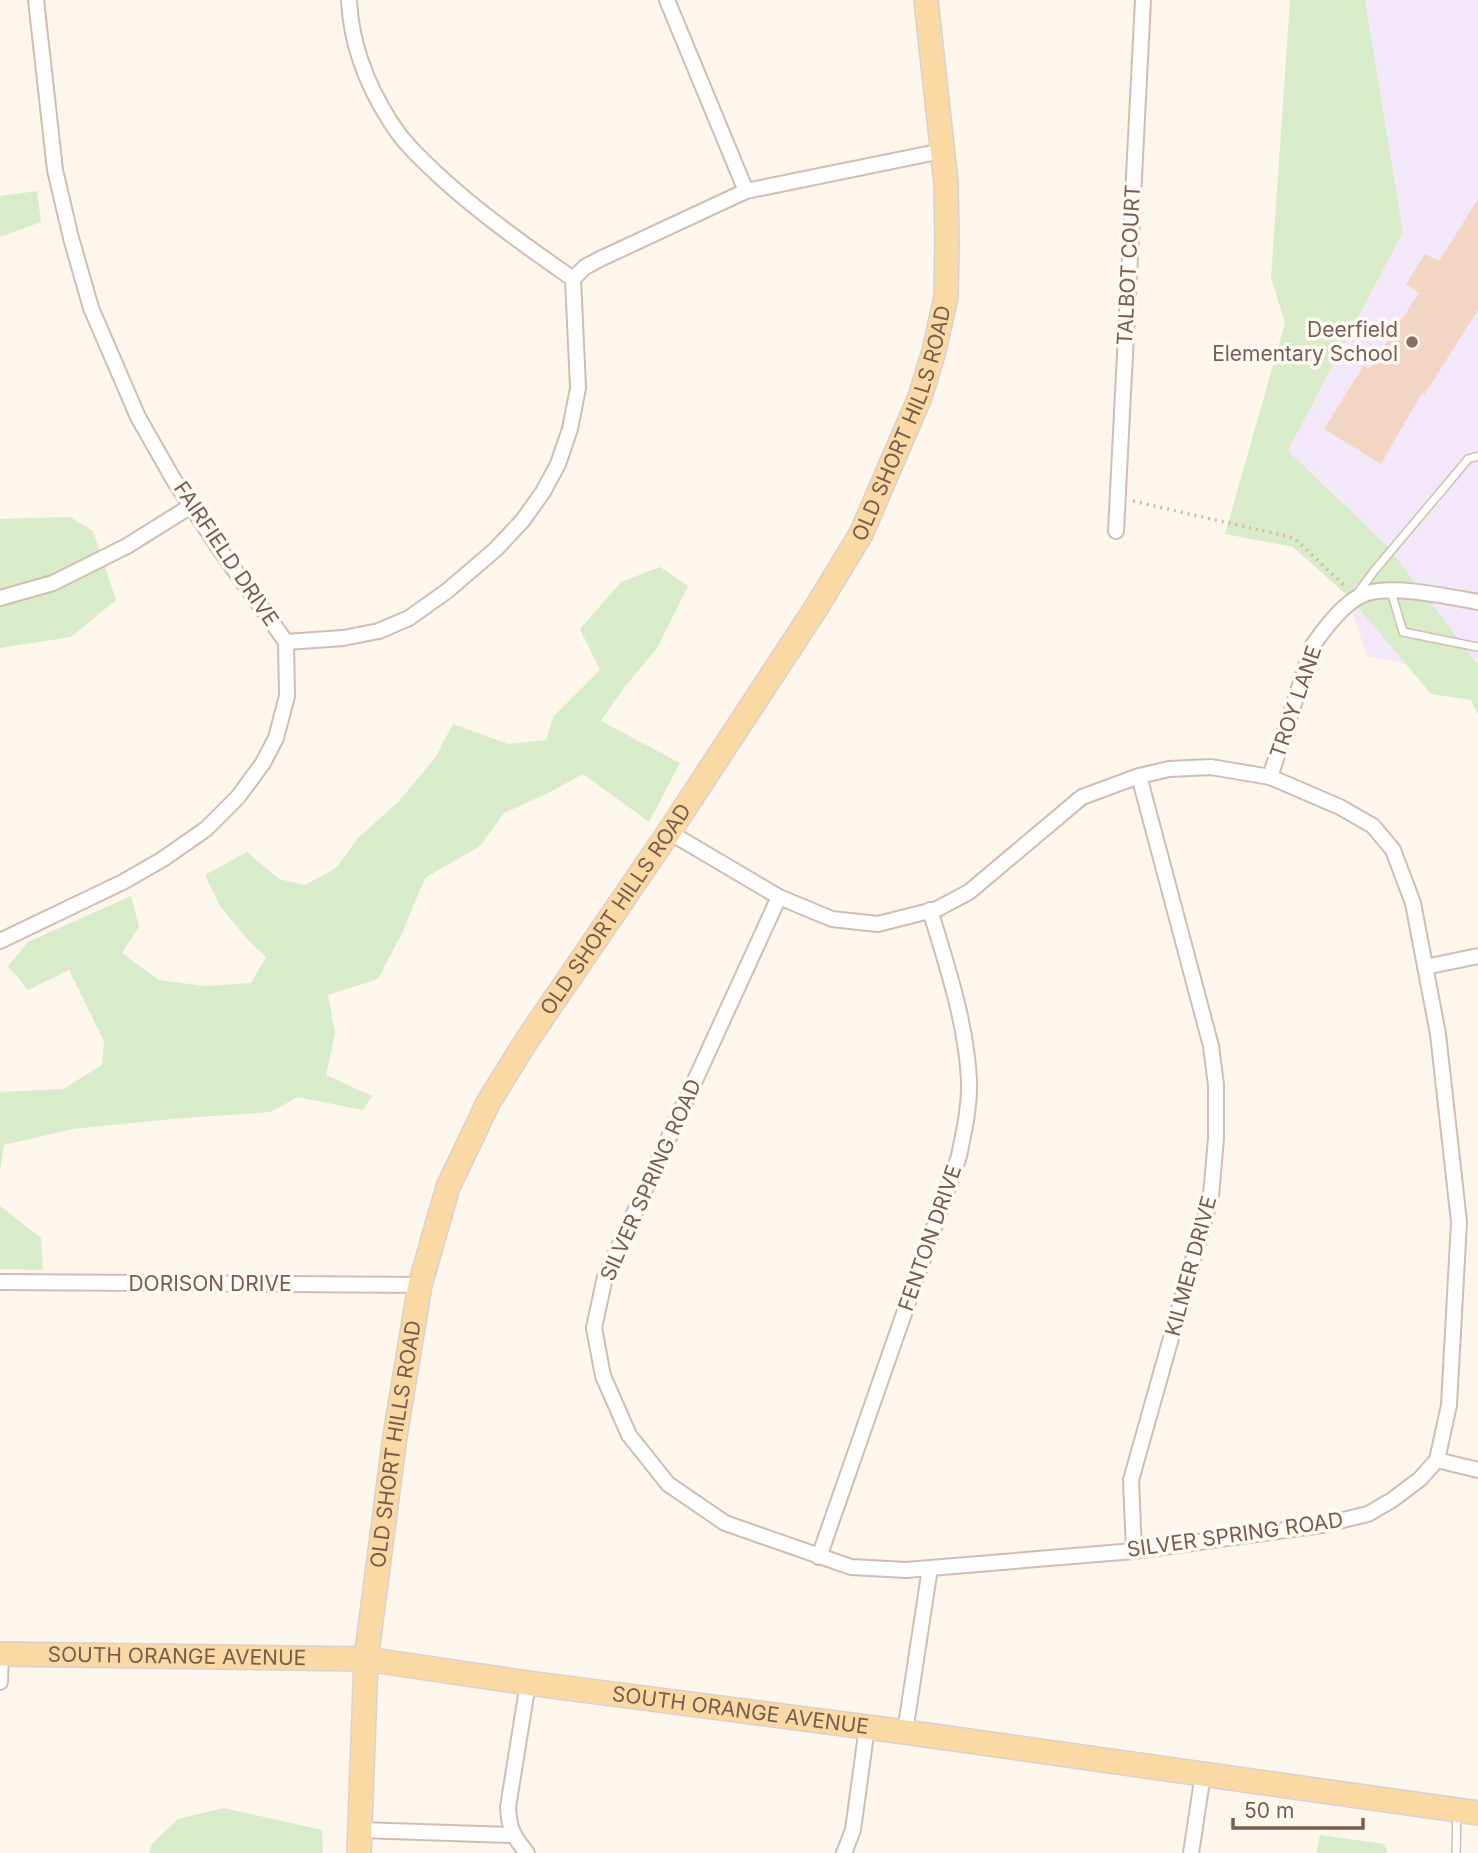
<svg xmlns="http://www.w3.org/2000/svg" width="1478" height="1853" font-family="Inter,sans-serif">
<style>
.education{fill:#f3e8fa}
.green{fill:#d8ecc9}
.building{fill:#f3d5c3}
.lines{fill:none;stroke-linecap:round;stroke-linejoin:round}
.service-casing{stroke:#d1beb0;stroke-width:10}
.minor-casing{stroke:#d1beb0;stroke-width:18}
.primary-casing{stroke:#dad1cd;stroke-width:26}
.path{stroke:#d9b8a5;stroke-width:3.5;stroke-dasharray:2 5;stroke-linecap:butt}
.service{stroke:#fff;stroke-width:7}
.minor{stroke:#fff;stroke-width:14}
.primary{stroke:#fbd9a5;stroke-width:23}
.education-dot{fill:#8d6e63;stroke:#fffaf3;stroke-width:2.5}
.labels{text-anchor:middle;stroke-width:7;stroke-linejoin:round;paint-order:stroke}
.street-label{font-size:21px;fill:#7a5c4d;stroke:#fffaf3}
.education-label{font-size:21px;fill:#785e54;stroke:#fffaf3;text-anchor:end}
</style>
<rect width="100%" height="100%" fill="#fdf6ec"/>
<!-- education -->
<polygon class="education" points="1365,0 1478,0 1478,679 1367,656 1342,582 1288,452 1403,232"/>
<!-- green -->
<g class="green">
<polygon points="1290,0 1365,0 1403,232 1288,451 1388,547 1478,665 1478,715 1471,700 1431,694 1350,598 1293,547 1225,534 1285,323 1271,278"/>
<polygon points="37,191 41,222 0,237 0,196"/>
<polygon points="70,517 93,531 116,600 71,637 0,648 0,519"/>
<polygon points="660,567 688,586 657,648 623,689 601,721 680,763 649,822 583,774 550,792 504,813 480,846 425,878 402,933 378,979 328,995 335,1034 326,1075 372,1096 363,1110 298,1097 270,1112 172,1119 73,1129 4,1145 0,1171 0,1092 63,1089 102,1065 104,1041 69,970 28,990 8,966 28,942 131,896 139,927 122,953 159,980 205,986 251,983 266,957 248,940 220,906 205,875 247,852 279,879 305,885 336,868 358,838 399,801 435,758 453,724 508,744 546,740 554,716 600,670 580,629 621,582"/>
<polygon points="0,1206 41,1238 43,1270 0,1269"/>
<polygon points="224,1808 322,1830 323,1853 149,1853 152,1844 178,1819"/>
<polygon points="1320,1835 1384,1844 1388,1853 1316,1853"/>
</g>
<!-- building -->
<polygon class="building" points="1478,199 1478,310 1424,395 1422,393 1381,464 1324,429 1364,365 1369,369 1419,293 1406,284 1425,254 1439,261"/>
<g class="lines">
<!-- service casing -->
<g class="service-casing">
<g id="service">
<polyline points="1391,591 1403,632 1478,647"/>
<polyline points="1357,594 1374,571 1459,470 1468,459 1478,456"/>
<polyline points="1456,1853 1457,1812"/>
</g>
</g>
<!-- minor casing -->
<g class="minor-casing">
<g id="minor">
<polyline points="36,0 55,170 71,238 91,308 138,417 175,482 223,554 286,642 343,638 379,631 409,618 447,591 496,549 523,520 543,492 558,464 570,429 578,388 573,279"/>
<path d="M349,0C351,43 367,85 390,121C402,141 420,158 437,174C479,213 526,246 573,279"/>
<polyline points="667,0 746,191"/>
<polyline points="573,279 585,267 600,259 746,191 942,151"/>
<polyline points="1116,531 1143,0"/>
<polyline points="0,598 53,583 127,546 191,506"/>
<path d="M1270,777L1313,645C1325,628 1347,598 1368,593C1397,585 1449,597 1478,602"/>
<polyline points="669,832 779,897 832,919 878,924 937,909 969,892 1082,797 1139,776 1169,769 1211,767 1270,777 1340,807 1373,826 1393,850 1413,903 1438,1034 1459,1222 1449,1405 1437,1460 1420,1479 1392,1500 1368,1514 1322,1525 1134,1551 906,1570 851,1567 725,1523 668,1484 629,1435 603,1376 594,1328 605,1277 779,897"/>
<polyline points="0,941 123,882 163,859 206,829 238,797 263,763 276,738 287,696 286,642"/>
<polyline points="1425,967 1478,956"/>
<polyline points="0,1282 420,1285"/>
<polyline points="1437,1460 1478,1470"/>
<polyline points="1134,1551 1131,1480 1211,1196 1216,1138 1216,1085 1211,1046 1139,776"/>
<path d="M819,1557L959,1156C964,1131 970,1106 969,1080C966,1022 947,966 930,910"/>
<polyline points="0,1682 1,1654"/>
<polyline points="905,1732 930,1568"/>
<polyline points="360,1830 512,1835"/>
<path d="M527,1853C513,1836 509,1829 508,1807L528,1683"/>
<polyline points="844,1853 853,1830 867,1727"/>
<polyline points="1191,1853 1203,1774"/>
</g>
</g>
<!-- primary casing -->
<g class="primary-casing">
<g id="primary">
<path id="s1" d="M0,1654L366,1659L528,1683L905,1732L1478,1813"/>
<path id="s2" d="M359,1853L366,1659L395,1436L420,1285L448,1187L489,1101L527,1040L669,832L816,608L861,534L920,397L934,351L946,297L947,242L946,183L926,0"/>
</g>
</g>
<!-- path -->
<polyline class="path" points="1133,501 1294,538 1347,588"/>
<!-- service -->
<use href="#service" class="service"/>
<!-- minor -->
<use href="#minor" class="minor"/>
<!-- primary -->
<use href="#primary" class="primary"/>
</g>
<!-- markers -->
<circle class="education-dot" cx="1412" cy="342" r="7"/>
<g class="labels">
<!-- street labels -->
<g class="street-label">
<text transform="translate(1129 265) rotate(-87)" y="7">TALBOT COURT</text>
<text dy="7" stroke="none"><textPath href="#s2" startOffset="1566">OLD SHORT HILLS ROAD</textPath></text>
<text transform="translate(226 554) rotate(56)" y="7">FAIRFIELD DRIVE</text>
<text transform="translate(1296 702) rotate(-71)" y="7">TROY LANE</text>
<text dy="7" stroke="none"><textPath href="#s2" startOffset="999">OLD SHORT HILLS ROAD</textPath></text>
<text transform="translate(651 1180) rotate(-66)" y="7">SILVER SPRING ROAD</text>
<text transform="translate(930 1238) rotate(-71)" y="7">FENTON DRIVE</text>
<text transform="translate(1191 1266) rotate(-75)" y="7">KILMER DRIVE</text>
<text x="210" y="1291">DORISON DRIVE</text>
<text dy="7" stroke="none"><textPath href="#s2" startOffset="411">OLD SHORT HILLS ROAD</textPath></text>
<text transform="translate(1235 1535) rotate(-8)" y="7">SILVER SPRING ROAD</text>
<text dy="7" stroke="none"><textPath href="#s1" startOffset="177">SOUTH ORANGE AVENUE</textPath></text>
<text dy="7" stroke="none"><textPath href="#s1" startOffset="744">SOUTH ORANGE AVENUE</textPath></text>
</g>
<!-- education labels -->
<g class="education-label">
<text x="1398" y="337">Deerfield<tspan x="1398" dy="24">Elementary School</tspan></text>
</g>
</g>
<!-- scale -->
<path d="M1233 1818v10h130v-10" fill="none" stroke="#7a5c4d" stroke-width="3.5"/>
<text x="1244" y="1818" font-size="21" fill="#7a5c4d" stroke="#fffaf3" stroke-width="5" paint-order="stroke">50 m</text>
</svg>
